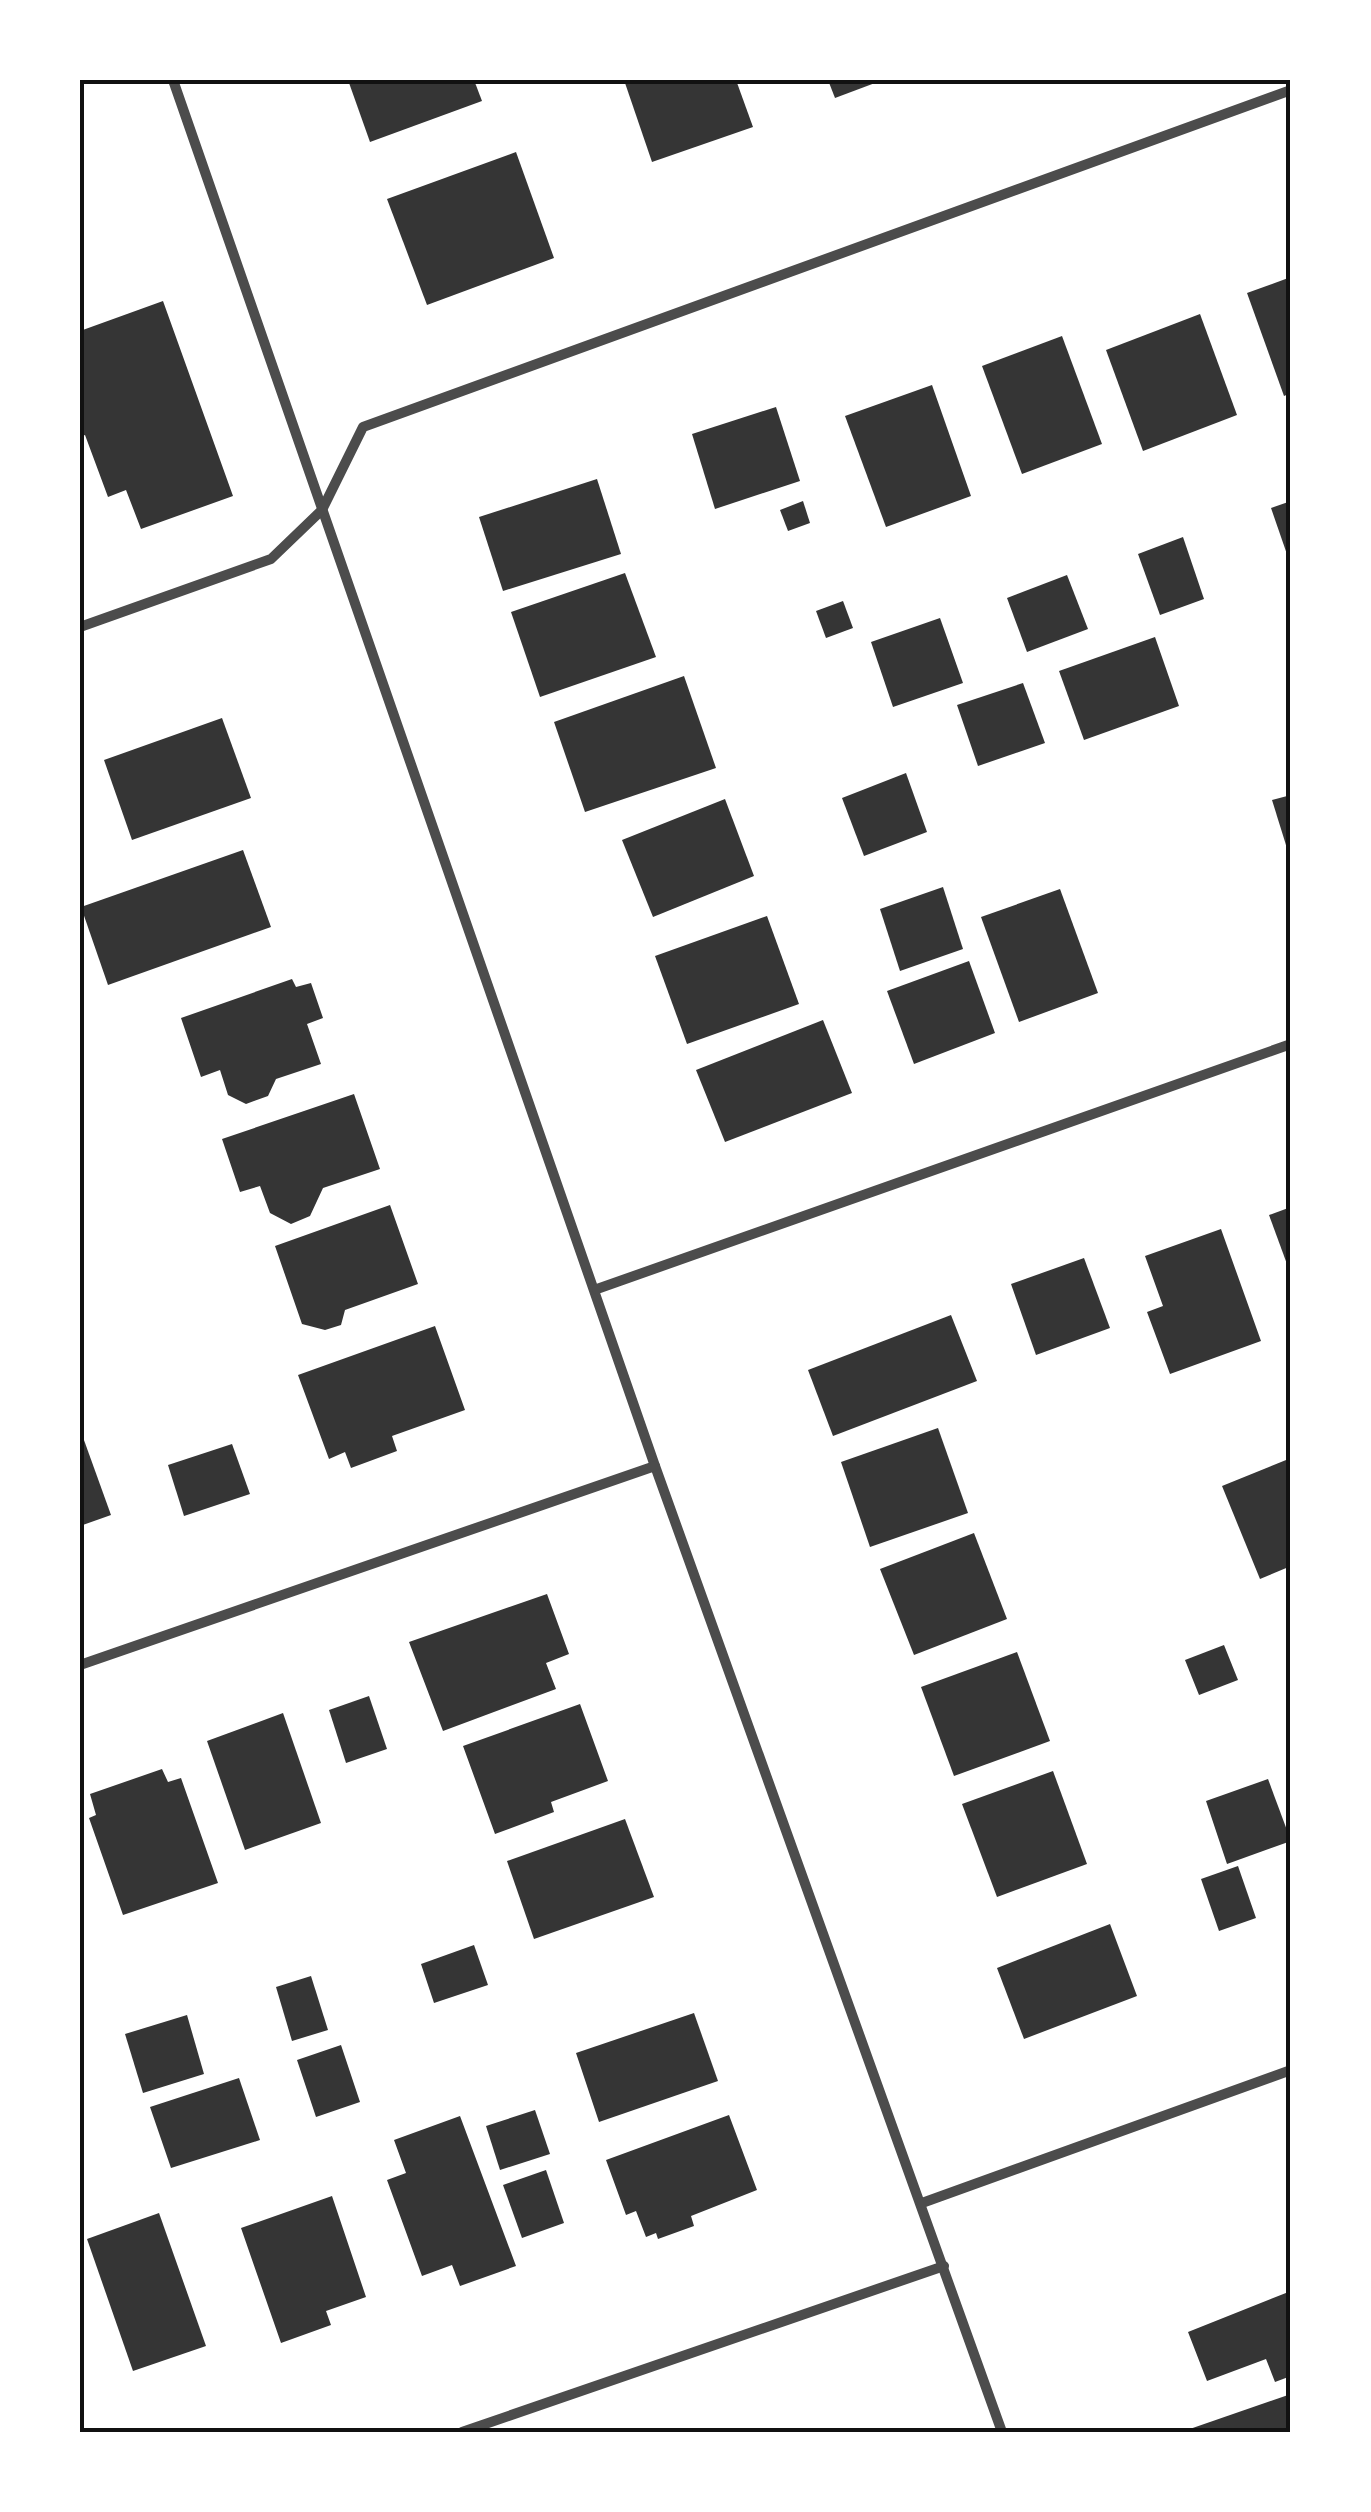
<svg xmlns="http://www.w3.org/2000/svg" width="1371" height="2512" font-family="'DejaVu Sans',sans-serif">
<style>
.building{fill:#353535}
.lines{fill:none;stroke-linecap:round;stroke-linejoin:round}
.minor{stroke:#4c4c4c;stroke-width:10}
.neatline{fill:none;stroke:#111;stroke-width:4}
</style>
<rect width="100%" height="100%" fill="#fff"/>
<!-- building -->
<g class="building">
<polygon points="348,80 474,80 482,101 370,142"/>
<polygon points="624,80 736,80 753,127 652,162"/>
<polygon points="828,80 883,80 835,98"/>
<polygon points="516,152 554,258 427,305 387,199"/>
<polygon points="1291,277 1291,393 1284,396 1247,293"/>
<polygon points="163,301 233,496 141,529 126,490 108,497 85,435 80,437 80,331"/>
<polygon points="1200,314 1237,415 1143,451 1106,350"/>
<polygon points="1062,336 1102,444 1022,474 982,366"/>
<polygon points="932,385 971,496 886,527 845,416"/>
<polygon points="776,407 800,481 715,509 692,434"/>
<polygon points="597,479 621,554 503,591 479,517"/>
<polygon points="803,501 810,523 788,531 780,510"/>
<polygon points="1291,501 1291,563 1290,563 1271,508"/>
<polygon points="1183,537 1204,599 1160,615 1138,554"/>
<polygon points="625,573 656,657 540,697 511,612"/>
<polygon points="1067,575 1088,629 1027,652 1007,598"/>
<polygon points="843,601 853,628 826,638 816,611"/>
<polygon points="940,618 963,683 893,707 871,642"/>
<polygon points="1155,637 1179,706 1084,740 1059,671"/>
<polygon points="684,676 716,768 585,812 554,722"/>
<polygon points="1023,683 1045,743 978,766 957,705"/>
<polygon points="222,718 251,798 132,840 104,760"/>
<polygon points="906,773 927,832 864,856 842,798"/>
<polygon points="1291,795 1291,858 1290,858 1272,800"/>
<polygon points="725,799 754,876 653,917 622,840"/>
<polygon points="243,850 271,927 108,985 81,907"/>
<polygon points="943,887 963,949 900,971 880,909"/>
<polygon points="1060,889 1098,993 1019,1022 981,917"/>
<polygon points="767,916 799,1004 687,1044 655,956"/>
<polygon points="969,961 995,1033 914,1064 887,991"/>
<polygon points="292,979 296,987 311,983 323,1018 307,1024 321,1064 276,1079 268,1096 246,1104 228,1095 220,1070 201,1077 181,1018"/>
<polygon points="823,1020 852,1093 725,1142 696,1070"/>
<polygon points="354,1094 380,1169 323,1188 310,1216 291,1224 270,1213 260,1186 240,1192 222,1139"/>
<polygon points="390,1205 418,1284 345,1310 341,1325 325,1330 302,1324 275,1246"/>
<polygon points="1291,1207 1291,1275 1269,1215"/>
<polygon points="1221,1229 1261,1341 1170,1374 1147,1312 1163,1306 1145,1256"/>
<polygon points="1084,1258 1110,1328 1036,1355 1011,1284"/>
<polygon points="951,1315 977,1381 833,1436 808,1370"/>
<polygon points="435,1326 465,1410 392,1436 397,1451 351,1468 345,1452 329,1459 298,1375"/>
<polygon points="938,1428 968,1513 870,1547 841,1462"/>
<polygon points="80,1429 111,1515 80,1526"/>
<polygon points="232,1444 250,1494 184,1516 168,1465"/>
<polygon points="1291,1458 1291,1566 1260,1579 1222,1486"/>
<polygon points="974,1533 1007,1619 914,1655 880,1569"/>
<polygon points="547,1594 569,1654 546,1663 556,1689 443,1731 409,1642"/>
<polygon points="1224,1645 1238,1680 1199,1695 1185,1660"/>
<polygon points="1017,1652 1050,1741 954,1776 921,1687"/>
<polygon points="369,1696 387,1749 346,1763 329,1710"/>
<polygon points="580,1704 608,1781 551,1802 554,1812 495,1834 463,1746"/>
<polygon points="283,1713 321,1823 245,1850 207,1741"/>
<polygon points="162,1769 168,1782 181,1778 218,1883 123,1915 89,1818 96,1815 90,1794"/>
<polygon points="1053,1771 1087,1864 997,1897 962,1804"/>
<polygon points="1268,1779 1291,1841 1227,1864 1206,1801"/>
<polygon points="625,1819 654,1897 534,1939 507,1861"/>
<polygon points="1238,1866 1256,1918 1219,1931 1201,1879"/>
<polygon points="1110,1924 1137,1996 1024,2039 997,1968"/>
<polygon points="474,1945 488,1985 434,2003 421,1964"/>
<polygon points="311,1976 328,2030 292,2041 276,1987"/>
<polygon points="694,2013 718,2081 599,2122 576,2053"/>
<polygon points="187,2015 204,2074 143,2093 125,2034"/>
<polygon points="341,2045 360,2102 316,2117 297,2060"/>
<polygon points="239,2078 260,2140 171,2168 150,2107"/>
<polygon points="535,2110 550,2154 500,2170 486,2126"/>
<polygon points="729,2115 757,2190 691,2216 694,2226 658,2239 656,2233 646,2237 636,2211 626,2215 606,2160"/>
<polygon points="460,2116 516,2266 460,2286 452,2265 422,2276 387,2180 406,2173 394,2140"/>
<polygon points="546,2170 564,2223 522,2238 503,2185"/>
<polygon points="332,2196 366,2297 326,2311 331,2325 281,2343 241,2228"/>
<polygon points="159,2213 206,2346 133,2371 87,2239"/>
<polygon points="1291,2291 1291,2376 1275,2382 1266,2359 1207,2381 1188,2332"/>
<polygon points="1291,2394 1291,2432 1185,2432 1184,2431"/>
</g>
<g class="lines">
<!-- minor -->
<g class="minor">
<polyline points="173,80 655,1466 1002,2432"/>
<polyline points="80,627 271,559 322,510 363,427 1291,90"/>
<polyline points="597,1289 1291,1044"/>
<polyline points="80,1665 655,1466"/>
<polyline points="922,2203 1291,2070"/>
<polyline points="462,2432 944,2266"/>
</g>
</g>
<!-- border -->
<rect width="1371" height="2512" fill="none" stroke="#ffffff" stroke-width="165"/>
<rect x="82" y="82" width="1206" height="2348" class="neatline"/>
</svg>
